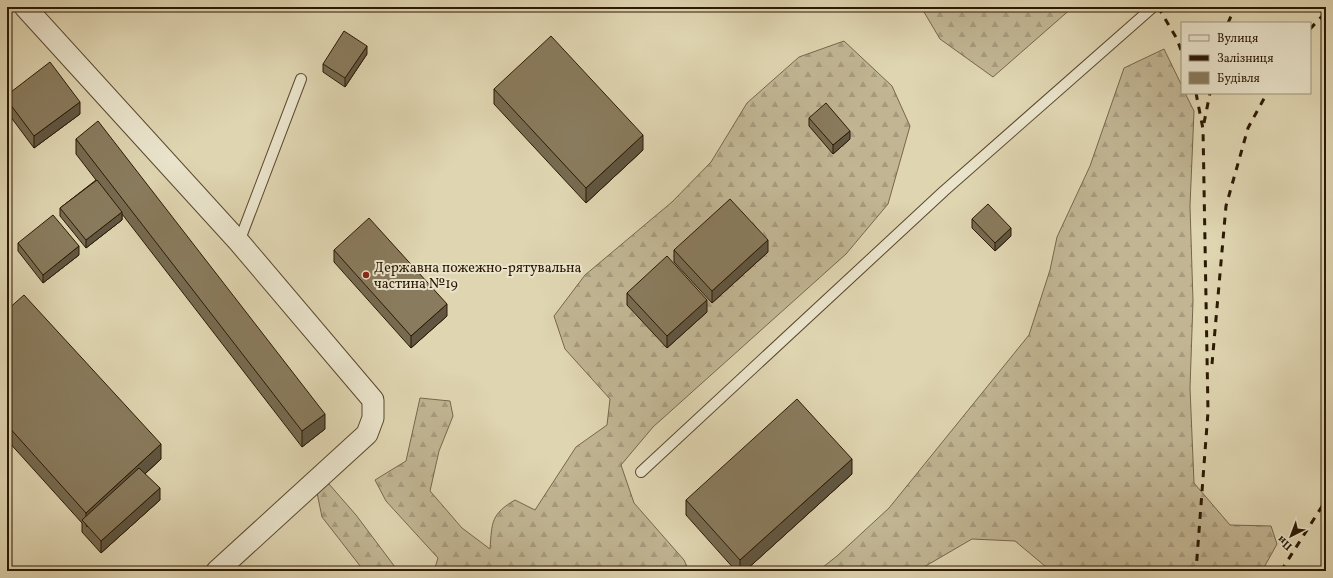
<svg xmlns="http://www.w3.org/2000/svg" width="1333" height="578" font-family="Vollkorn,serif">
<style>
.forest{fill:url(#forest-firs);stroke:#76674b}
.lines{fill:none;stroke-linecap:round;stroke-linejoin:round}
.service-casing{stroke:#59482e;stroke-width:12}
.minor-casing{stroke:#59482e;stroke-width:23}
.service{stroke:#eae4cc;stroke-width:10}
.minor{stroke:#eae4cc;stroke-width:21}
.rail{stroke:#2c1903;stroke-width:3;stroke-dasharray:7 7;stroke-linecap:butt}
.wall{fill:#766a50;stroke:#2c1903}
.shaded-wall{fill:#605641;stroke:#2c1903}
.building{fill:#897b5d;stroke:#2c1903}
.poi-dot{fill:#8f2418;stroke:#eae4cc;stroke-width:1.5}
.labels{text-anchor:middle;stroke-width:4;stroke-linejoin:round;paint-order:stroke}
.poi-label{font-size:14px;fill:#2c1903;stroke:#eae4cc;text-anchor:start}
</style>
<defs>
<pattern id="forest-firs" width="22" height="20" patternUnits="userSpaceOnUse"><rect width="22" height="20" fill="#c1b593"/><path d="M5 1l3.5 6h-7zM16 11l3.5 6h-7z" fill="#a69b7d"/></pattern>
</defs>
<rect width="100%" height="100%" fill="#dfd5b1"/>
<filter id="stains"><feTurbulence type="fractalNoise" baseFrequency=".005" numOctaves="4"/><feColorMatrix values="0 0 0 0 .2 0 0 0 0 .09 0 0 0 0 .02 0 0 0 .5 -.17"/></filter>
<radialGradient id="worn" r=".72"><stop offset=".6" stop-color="#630" stop-opacity="0"/><stop offset="1" stop-color="#630" stop-opacity=".3"/></radialGradient>
<!-- forest -->
<g class="forest">
<polygon points="921,7 1073,7 993,77 940,39"/>
<path d="M844,41L892,86L910,126L888,204L846,254L653,427L621,465L634,503L684,560L689,571H434L438,558L386,501L375,480L406,461L420,398L450,401L453,416L439,451L430,491L462,528L490,549C492,522 491,514 515,500L535,510L576,447L607,425L610,399L565,349L554,316L585,275L672,202L711,162L747,103L799,57Z"/>
<polygon points="1164,49 1182,86 1182,93 1185,93 1194,111 1190,206 1193,301 1190,388 1194,483 1230,525 1271,526 1277,544 1262,571 1051,571 1015,541 972,539 917,571 818,571 837,556 889,508 1029,335 1050,270 1057,237 1090,166 1124,68"/>
<polygon points="329,484 356,515 398,571 364,571 322,517 316,488"/>
</g>
<g class="lines">
<!-- service casing -->
<g class="service-casing">
<g id="service">
<polyline points="239,242 301,79"/>
<polyline points="641,472 944,191 1153,7"/>
</g>
</g>
<!-- minor casing -->
<g class="minor-casing">
<polyline id="minor" points="25,7 239,242 373,400 373,418 367,434 217,571"/>
</g>
<!-- service -->
<use href="#service" class="service"/>
<!-- minor -->
<use href="#minor" class="minor"/>
<!-- rail -->
<g class="rail">
<polyline points="1158,7 1177,39 1182,53"/>
<polyline points="1228,23 1235,7"/>
<polyline points="1310,29 1326,12"/>
<polyline points="1196,93 1203,129 1208,412 1196,571"/>
<polyline points="1204,123 1210,93"/>
<polyline points="1212,364 1226,206 1248,128 1267,93"/>
<polyline points="1281,571 1326,500"/>
</g>
</g>
<!-- wall -->
<g class="wall">
<polygon points="367,54 345,87 323,72 323,64"/>
<polygon points="494,89 643,150 586,203 494,104"/>
<polygon points="7,95 80,114 34,148 7,112"/>
<polygon points="809,118 850,139 833,154 809,126"/>
<polygon points="76,139 325,429 302,447 122,214 122,220 86,248 60,216 60,208 96,180 76,154"/>
<polygon points="972,219 1011,236 995,251 972,228"/>
<polygon points="18,243 79,255 43,283 18,251"/>
<polygon points="334,250 447,316 411,348 334,262"/>
<polygon points="674,250 768,252 712,303 674,262"/>
<polygon points="627,293 707,312 667,348 627,305"/>
<polygon points="7,310 161,459 145,474 160,500 101,553 82,532 82,523 7,440"/>
<polygon points="852,474 745,571 736,571 686,515 686,500"/>
</g>
<!-- shaded-wall -->
<g class="shaded-wall">
<polygon points="367,46 367,54 345,87 345,78"/>
<polygon points="80,102 80,114 34,148 34,136"/>
<polygon points="850,131 850,139 833,154 833,145"/>
<polygon points="643,135 643,150 586,203 586,188"/>
<polygon points="122,212 122,220 86,248 86,240"/>
<polygon points="1011,228 1011,236 995,251 995,243"/>
<polygon points="768,240 768,252 712,303 712,291"/>
<polygon points="79,246 79,255 43,283 43,275"/>
<polygon points="707,300 707,312 667,348 667,336"/>
<polygon points="447,304 447,316 411,348 411,336"/>
<polygon points="325,414 325,429 302,447 302,431"/>
<polygon points="161,444 161,459 87,527 86,525 86,513"/>
<polygon points="852,459 852,474 745,571 740,571 740,560"/>
<polygon points="160,488 160,500 101,553 101,541"/>
</g>
<!-- building -->
<g class="building">
<polygon points="344,31 367,46 345,78 323,64"/>
<polygon points="551,36 643,135 586,188 494,89"/>
<polygon points="50,62 80,102 34,136 7,100 7,95"/>
<polygon points="826,103 850,131 833,145 809,118"/>
<polygon points="98,121 325,414 302,431 76,139"/>
<polygon points="97,180 122,212 86,240 60,208"/>
<polygon points="730,199 768,240 712,291 674,250"/>
<polygon points="988,204 1011,228 995,243 972,219"/>
<polygon points="53,215 79,246 43,275 18,243"/>
<polygon points="369,218 447,304 411,336 334,250"/>
<polygon points="667,256 707,300 667,336 627,293"/>
<polygon points="24,295 161,444 86,513 7,425 7,310"/>
<polygon points="797,399 852,459 740,560 686,500"/>
<polygon points="139,468 160,488 101,541 82,520"/>
</g>
<!-- markers -->
<circle class="poi-dot" cx="366" cy="275" r="4"/>
<g class="labels">
<!-- poi labels -->
<g class="poi-label">
<text x="374" y="272">Державна пожежно-рятувальна<tspan x="374" dy="16">частина №19</tspan></text>
</g>
</g>
<!-- margin -->
<rect width="1333" height="578" fill="none" stroke="#dfd5b1" stroke-width="24"/>
<rect x="8" y="8" width="1317" height="562" fill="none" stroke="#2c1903" stroke-width="2"/>
<rect x="12" y="12" width="1309" height="554" fill="none" stroke="#2c1903"/>
<!-- legend -->
<rect x="1181" y="22" width="130" height="72" fill="#eae4cc" stroke="#9e937c"/>
<rect x="1189" y="35" width="20" height="6" fill="#eae4cc" stroke="#9e937c"/>
<text x="1217" y="42" font-size="12" fill="#2c1903">Вулиця</text>
<rect x="1189" y="55" width="20" height="6" fill="#2c1903" stroke="#9e937c"/>
<text x="1217" y="62" font-size="12" fill="#2c1903">Залізниця</text>
<rect x="1189" y="72" width="20" height="12" fill="#897b5d" stroke="#9e937c"/>
<text x="1217" y="82" font-size="12" fill="#2c1903">Будівля</text>
<!-- north arrow -->
<g transform="translate(1291 536) rotate(222)" stroke="#eae4cc" stroke-width="3" paint-order="stroke">
<path d="M0-3L7 15L0 10L-7 15Z" fill="#2c1903"/>
<text y="-6" font-size="11" font-weight="bold" text-anchor="middle" fill="#2c1903">Пн</text>
</g>
<rect width="100%" height="100%" filter="url(#stains)"/>
<rect width="100%" height="100%" fill="url(#worn)"/>
</svg>
